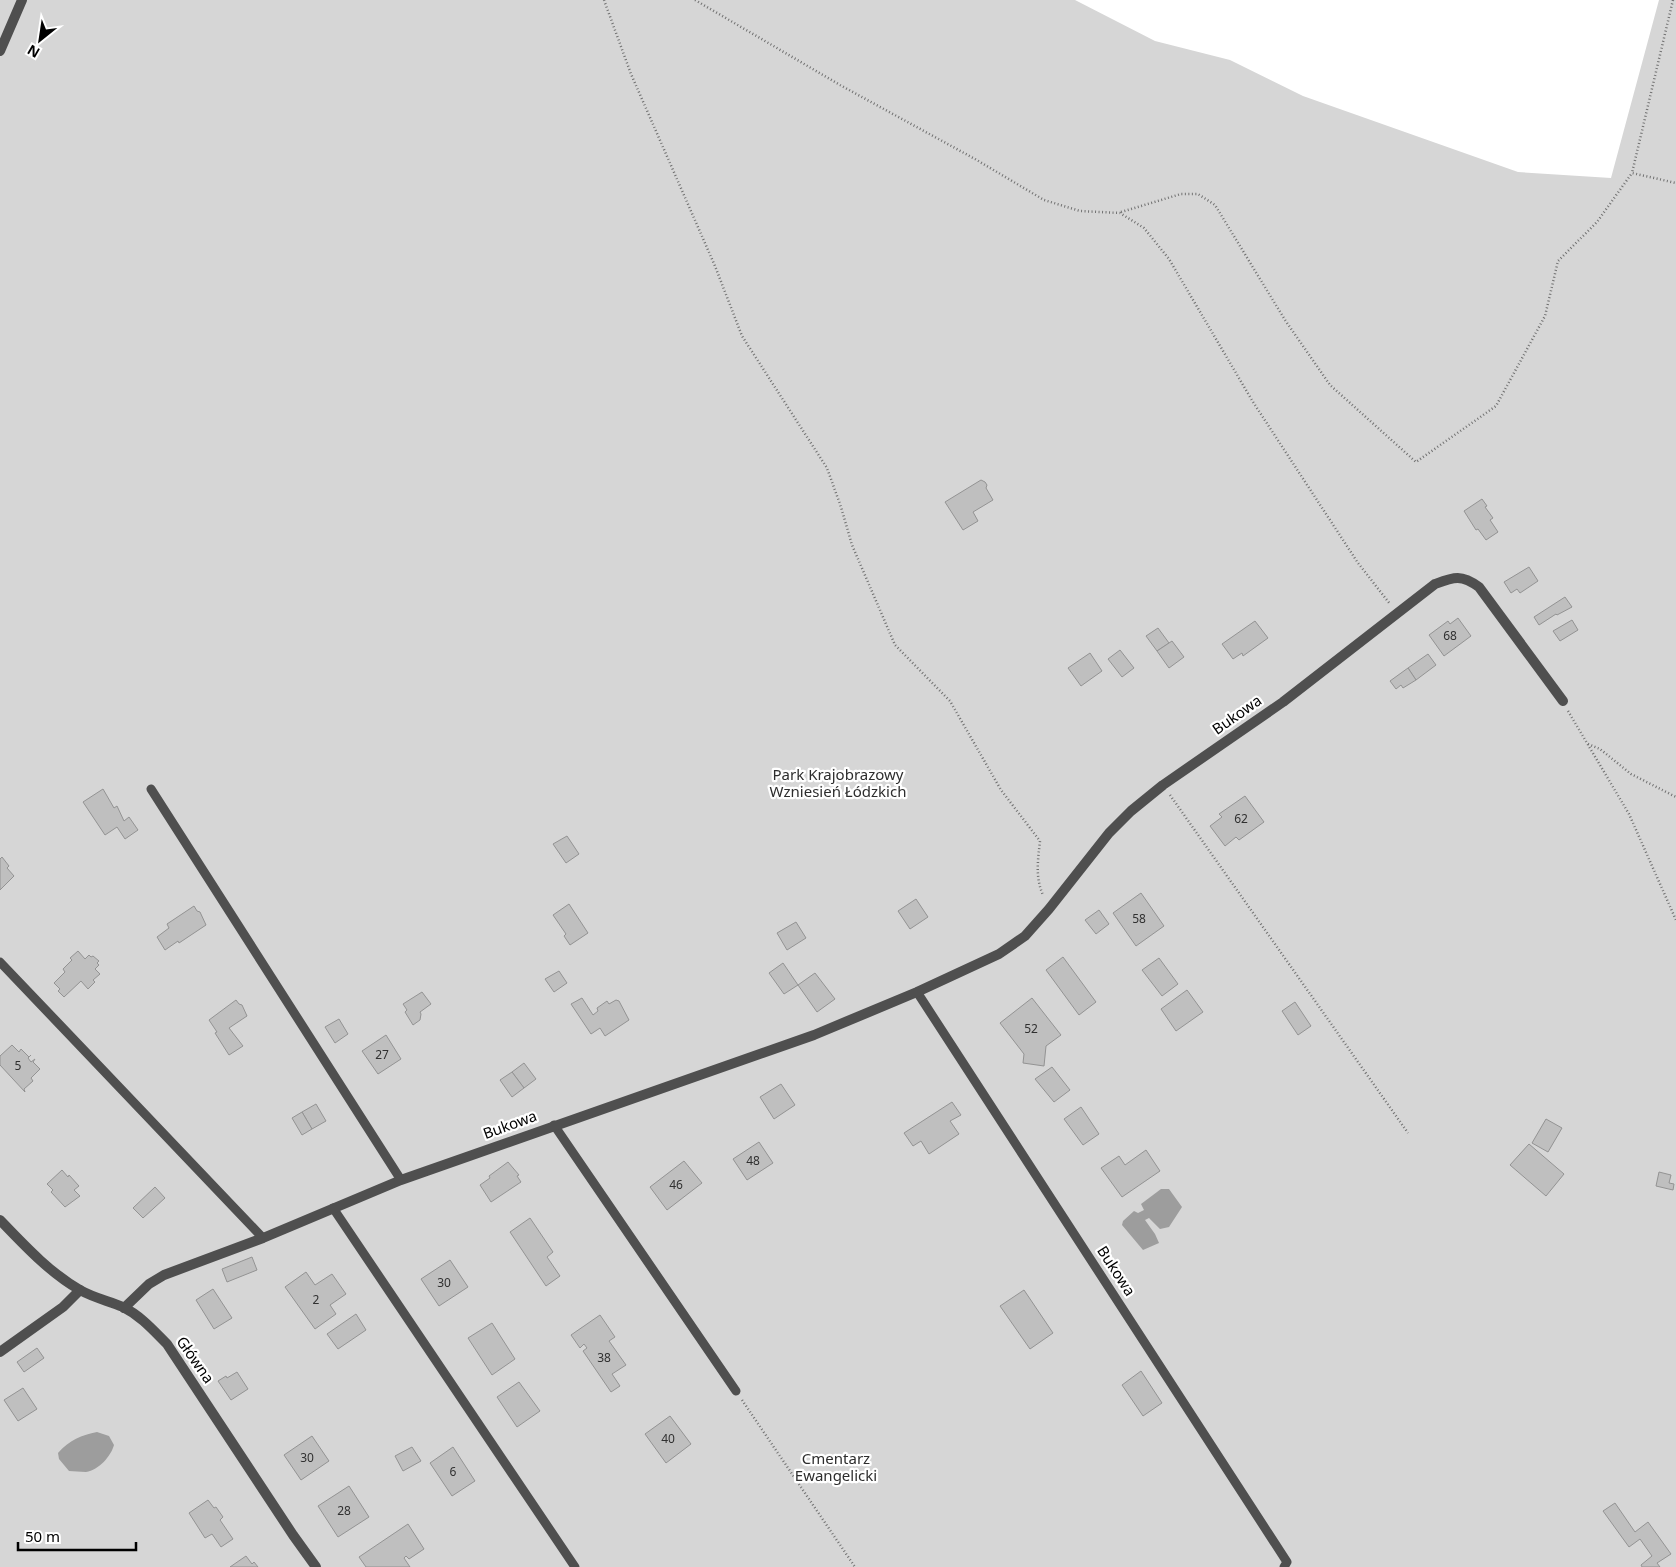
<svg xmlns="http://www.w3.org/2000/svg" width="1676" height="1567" font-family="'Noto Sans',sans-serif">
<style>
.green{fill:#d6d6d6}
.water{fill:#9d9d9d}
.building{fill:#bfbfbf;stroke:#939393}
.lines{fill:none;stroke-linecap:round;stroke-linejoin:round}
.path{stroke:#717171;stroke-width:2.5;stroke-dasharray:1 2.5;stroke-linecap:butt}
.service{stroke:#4f4f4f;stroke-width:9}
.minor{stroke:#4f4f4f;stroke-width:10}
.tertiary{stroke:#4f4f4f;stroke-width:10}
.labels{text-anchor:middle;stroke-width:4.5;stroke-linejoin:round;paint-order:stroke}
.number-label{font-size:12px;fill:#303030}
.street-label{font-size:15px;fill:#000;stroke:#fff}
.park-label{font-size:15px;fill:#2d2d2d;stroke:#fff}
</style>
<rect width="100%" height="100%" fill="#fff"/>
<!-- green -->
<polygon class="green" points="0,0 1075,0 1155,41 1230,60 1303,96 1518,172 1611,178 1659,0 1676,0 1676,1567 0,1567"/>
<!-- water -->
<g class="water">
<polygon points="1161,1189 1169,1189 1182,1207 1169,1227 1160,1229 1149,1218 1145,1220 1155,1234 1159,1243 1143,1250 1122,1225 1123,1221 1134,1211 1138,1213 1144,1210 1141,1204"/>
<path d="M97,1432L109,1436L114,1445C111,1456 99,1470 86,1472C80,1472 74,1471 69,1471L59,1459L58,1453C69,1440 82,1435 97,1432Z"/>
</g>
<!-- building -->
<g class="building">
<polygon points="981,480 985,482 987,485 986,488 993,500 973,512 978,521 963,530 945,502"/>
<polygon points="1482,499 1487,506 1485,507 1493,518 1490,520 1498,532 1486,540 1478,529 1476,530 1464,511"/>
<polygon points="1529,567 1538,581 1520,593 1517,589 1511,593 1504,582"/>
<polygon points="1565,597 1572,607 1557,615 1556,614 1539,625 1534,617"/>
<polygon points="1458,618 1471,636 1444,656 1429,635 1448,621 1450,624"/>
<polygon points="1572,620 1578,630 1560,641 1553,631"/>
<polygon points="1255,621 1268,638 1243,656 1242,653 1233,659 1222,644"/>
<polygon points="1158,628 1169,643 1157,651 1146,636"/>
<polygon points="1172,641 1184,657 1169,668 1157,651"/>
<polygon points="1120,650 1134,668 1122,677 1108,659"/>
<polygon points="1090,653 1102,671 1081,686 1068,668"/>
<polygon points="1428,654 1436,665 1416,680 1408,668"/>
<polygon points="1408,668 1416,680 1403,688 1401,685 1396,689 1390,681"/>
<polygon points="103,789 114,808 117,806 124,821 129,817 138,830 125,839 117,827 105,835 83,802"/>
<polygon points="1245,796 1264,822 1239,840 1236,837 1225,846 1210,826 1222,817 1219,814"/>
<polygon points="567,836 579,854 566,863 553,844"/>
<polygon points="2,857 9,866 7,868 14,876 0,890 0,859"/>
<polygon points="1141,893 1164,926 1136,946 1113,913"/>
<polygon points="916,899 928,917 910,929 898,911"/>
<polygon points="569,904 588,933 570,945 564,936 566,934 553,915"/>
<polygon points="194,906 197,911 200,912 206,925 179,943 178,941 165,950 157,937 169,928 167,924"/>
<polygon points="1099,910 1109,924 1096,934 1085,920"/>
<polygon points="796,922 806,938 787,950 777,933"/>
<polygon points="78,951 85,959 89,955 91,957 93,956 99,961 97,963 99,965 95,969 100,974 93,980 95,982 88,989 81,981 64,997 58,991 60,989 54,983 65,972 63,969 72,960 70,958"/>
<polygon points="1063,957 1096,1002 1079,1015 1046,970"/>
<polygon points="1159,958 1178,984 1162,996 1142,970"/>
<polygon points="783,963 798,985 784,994 769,973"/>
<polygon points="559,971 567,983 554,992 545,979"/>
<polygon points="815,973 835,999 817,1012 798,985"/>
<polygon points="1187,990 1203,1012 1176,1031 1161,1009"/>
<polygon points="422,992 431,1004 420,1012 421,1014 420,1020 413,1025 405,1012 407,1010 403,1004"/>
<polygon points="582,998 593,1015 598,1011 597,1008 607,1001 609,1004 616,1000 619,1001 629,1020 605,1036 600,1028 591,1034 571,1004"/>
<polygon points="1032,998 1061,1035 1046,1046 1044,1066 1023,1063 1024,1054 1000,1023"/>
<polygon points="236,1000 239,1004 242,1005 247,1016 229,1028 243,1046 229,1055 215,1033 217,1032 209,1020"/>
<polygon points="1295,1002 1311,1026 1298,1035 1282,1011"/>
<polygon points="339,1019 348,1034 335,1043 325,1027"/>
<polygon points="386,1035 401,1059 378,1074 362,1051"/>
<polygon points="12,1045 19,1052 21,1049 29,1057 31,1055 28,1058 31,1062 35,1059 33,1062 40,1069 31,1078 33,1081 24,1089 25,1092 0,1065 0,1056"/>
<polygon points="524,1063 536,1079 524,1088 512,1072"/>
<polygon points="1052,1067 1070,1090 1054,1102 1035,1079"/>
<polygon points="512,1072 524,1088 512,1097 500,1080"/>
<polygon points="781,1084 795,1105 774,1119 760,1097"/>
<polygon points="952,1102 961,1115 950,1121 959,1134 929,1154 921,1141 913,1146 904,1133"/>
<polygon points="316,1104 326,1121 312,1129 302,1112"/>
<polygon points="1081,1107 1099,1134 1083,1145 1064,1119"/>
<polygon points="302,1112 312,1129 302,1135 292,1118"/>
<polygon points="1546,1119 1562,1128 1548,1152 1532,1143"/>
<polygon points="759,1142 773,1163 747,1180 733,1159"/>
<polygon points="1529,1144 1564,1174 1546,1196 1510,1165"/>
<polygon points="1146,1150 1160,1171 1122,1197 1101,1168 1119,1156 1125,1165"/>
<polygon points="684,1161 702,1183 667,1210 650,1187"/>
<polygon points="508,1162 519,1175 517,1176 521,1182 491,1202 480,1185 490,1178 489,1176"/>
<polygon points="62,1170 68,1177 69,1175 79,1186 74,1190 80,1196 65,1207 51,1192 53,1190 47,1184"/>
<polygon points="1659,1172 1671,1175 1669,1183 1674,1184 1673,1190 1656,1186"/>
<polygon points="155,1187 165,1198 143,1218 133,1208"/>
<polygon points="530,1218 553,1252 547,1257 560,1276 546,1286 510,1232"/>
<polygon points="252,1257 257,1270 227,1282 222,1269"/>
<polygon points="450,1260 468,1287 439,1306 421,1279"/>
<polygon points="306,1272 315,1285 332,1274 346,1294 330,1305 336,1314 315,1329 285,1287"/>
<polygon points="213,1289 232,1318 214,1329 196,1300"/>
<polygon points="1024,1290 1053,1333 1030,1349 1000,1306"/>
<polygon points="356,1314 366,1330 338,1349 327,1334"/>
<polygon points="600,1315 615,1337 609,1341 626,1365 612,1374 620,1386 611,1392 583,1351 587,1348 584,1344 580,1348 571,1335"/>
<polygon points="492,1323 515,1359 492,1375 468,1338"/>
<polygon points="37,1348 44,1358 24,1372 17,1362"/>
<polygon points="1141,1371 1162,1403 1143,1416 1122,1385"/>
<polygon points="237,1372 248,1389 231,1400 218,1381 226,1376 227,1378"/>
<polygon points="519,1382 540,1411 517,1427 497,1397"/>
<polygon points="23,1388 37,1409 18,1421 4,1400"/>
<polygon points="670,1416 691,1444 666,1463 645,1434"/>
<polygon points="312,1436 329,1461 301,1480 284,1455"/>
<polygon points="412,1447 421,1461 403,1471 395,1456"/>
<polygon points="453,1447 475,1481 452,1496 430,1463"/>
<polygon points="349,1486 369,1517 338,1537 318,1506"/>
<polygon points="208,1500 214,1508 216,1507 223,1517 220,1520 233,1539 221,1547 212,1534 205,1538 189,1513"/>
<polygon points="1615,1503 1635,1532 1648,1522 1671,1554 1657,1563 1660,1567 1642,1567 1641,1565 1652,1556 1640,1539 1629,1547 1603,1511"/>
<polygon points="408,1524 424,1549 409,1559 406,1556 404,1558 410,1567 366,1567 359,1557"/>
<polygon points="246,1556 252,1564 254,1562 258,1567 230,1567"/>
</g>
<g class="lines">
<!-- path -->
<g class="path">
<path d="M604,0L631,74L715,266L742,336L827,468L841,507L852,545L895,645L950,701L1001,790L1040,841C1038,860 1035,877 1043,895"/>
<polyline points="695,0 840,85 975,159 1044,200 1080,211 1120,213 1144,228 1169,259 1253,402 1358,563 1390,604"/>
<polyline points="1673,0 1632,173 1676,183"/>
<polyline points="1121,212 1181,194 1198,194 1215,205 1285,320 1330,385 1416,462 1496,406 1545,316 1558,261 1597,222 1632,173"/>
<polyline points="1568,711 1629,814 1676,920"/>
<polyline points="1588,744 1600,749 1631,774 1676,797"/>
<polyline points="1170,795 1408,1133"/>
<polyline points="742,1400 855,1567"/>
</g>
<!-- service -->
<g class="service">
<polyline points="151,789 401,1180"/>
<polyline points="0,962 263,1238"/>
<polyline points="917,992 1287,1562 1284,1567"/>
<polyline points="554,1125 736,1391"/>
<polyline points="333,1208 575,1567"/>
</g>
<!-- minor -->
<g class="minor">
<polyline points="0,51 22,0"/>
<path d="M124,1308L149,1284L164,1275L263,1238L401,1180L814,1035L917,992L999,954L1025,936L1049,909L1109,833L1131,811L1163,785L1283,702L1435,584C1454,577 1461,574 1479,587L1563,701"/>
<polyline points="0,1352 63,1307 80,1290"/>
</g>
<!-- tertiary -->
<path class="tertiary" d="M0,1220C24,1245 50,1273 80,1290C94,1298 109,1301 123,1307C141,1316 153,1330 167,1344L293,1535L316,1567"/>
</g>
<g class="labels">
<!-- number labels -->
<g class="number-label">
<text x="1450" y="640">68</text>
<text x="1241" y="823">62</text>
<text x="1139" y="923">58</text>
<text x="1031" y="1033">52</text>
<text x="382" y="1059">27</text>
<text x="18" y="1070">5</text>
<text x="753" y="1165">48</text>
<text x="676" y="1189">46</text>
<text x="444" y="1287">30</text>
<text x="316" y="1304">2</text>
<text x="604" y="1362">38</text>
<text x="668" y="1443">40</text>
<text x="307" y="1462">30</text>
<text x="453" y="1476">6</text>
<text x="344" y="1515">28</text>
</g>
<!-- street labels -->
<g class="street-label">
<text transform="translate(1237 715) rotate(-35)" y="5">Bukowa</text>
<text transform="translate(510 1125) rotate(-20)" y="5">Bukowa</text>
<text transform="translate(1116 1271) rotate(57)" y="5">Bukowa</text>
<text transform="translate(195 1360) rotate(55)" y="5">Główna</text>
</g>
<!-- park labels -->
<g class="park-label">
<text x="838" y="780">Park Krajobrazowy<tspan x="838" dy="17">Wzniesień Łódzkich</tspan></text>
<text x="836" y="1464">Cmentarz<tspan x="836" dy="17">Ewangelicki</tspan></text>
</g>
</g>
<!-- north arrow -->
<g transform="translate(40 40) rotate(210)" stroke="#ffffff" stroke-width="4" paint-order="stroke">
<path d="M0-4L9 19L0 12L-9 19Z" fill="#000000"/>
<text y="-8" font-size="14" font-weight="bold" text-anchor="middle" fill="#000000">N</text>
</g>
<!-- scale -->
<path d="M18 1542v8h118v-8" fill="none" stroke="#000000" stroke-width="2.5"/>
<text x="25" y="1542" font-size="15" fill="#000000" stroke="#ffffff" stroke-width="4" paint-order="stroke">50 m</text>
</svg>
